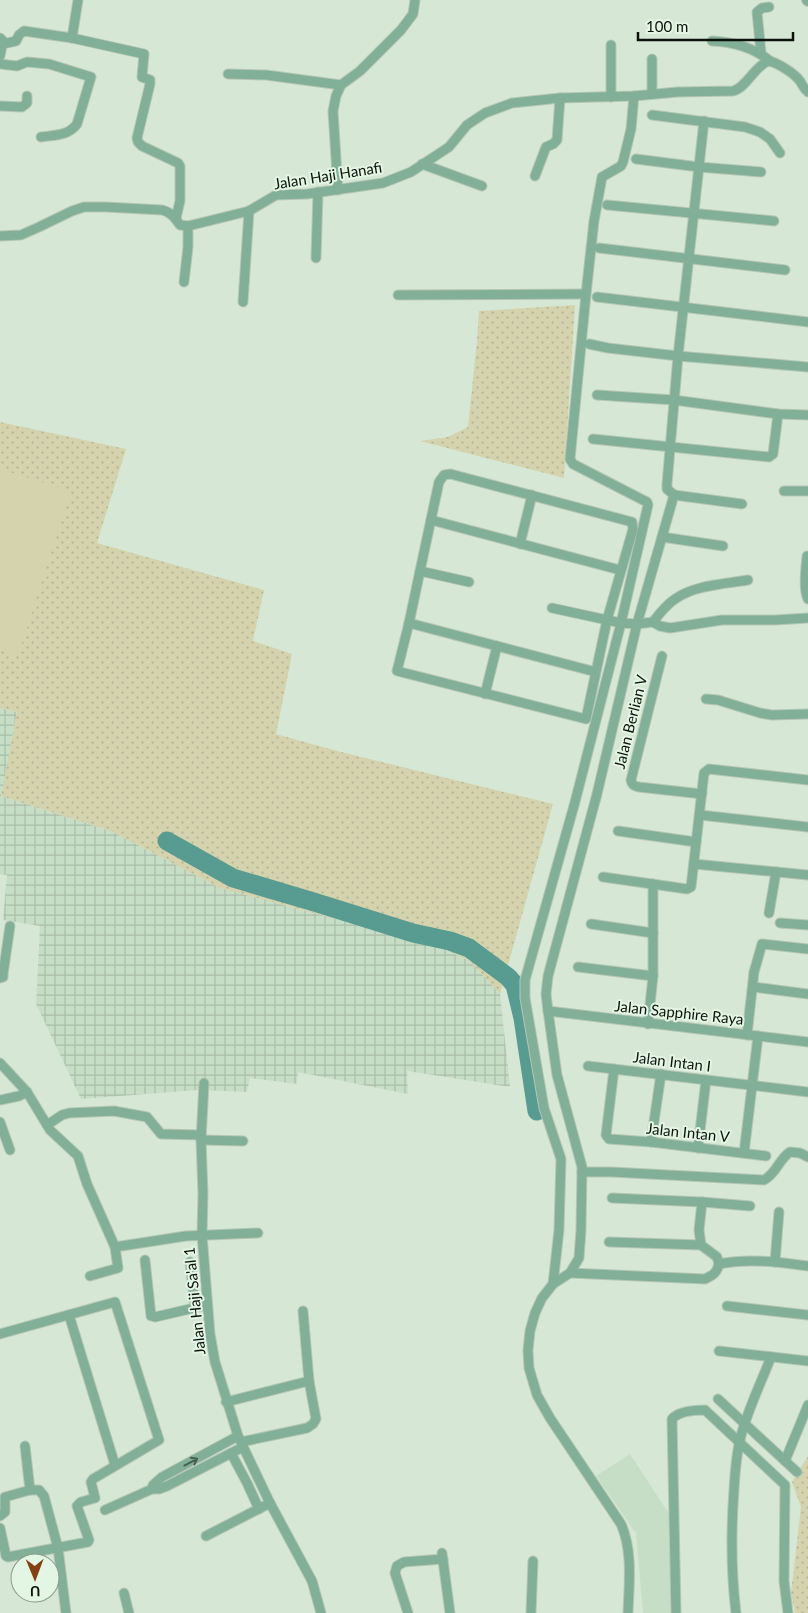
<svg xmlns="http://www.w3.org/2000/svg" width="808" height="1613" font-family="Lato,sans-serif">
<style>
.built{fill:#c7dec6}
.industrial{fill:url(#industrial-grid)}
.grass{fill:url(#grass-dots)}
.pitch{fill:#d4d3ad}
.lines{fill:none;stroke-linecap:round;stroke-linejoin:round}
.river{stroke:#589c91;stroke-width:19}
.minor-casing{stroke:#b6c6b5;stroke-width:11}
.tertiary-casing{stroke:#b6c6b5;stroke-width:12}
.minor{stroke:#81af98;stroke-width:9}
.tertiary{stroke:#81af98;stroke-width:10}
.oneway{stroke:#466052}
.labels{text-anchor:middle;stroke-width:4;stroke-linejoin:round;paint-order:stroke}
.street-label{font-size:15px;fill:#0c120b;stroke:#e3f5e3}
</style>
<defs>
<pattern id="industrial-grid" width="8" height="8" patternUnits="userSpaceOnUse" patternTransform="scale(1.25)"><rect width="8" height="8" fill="#c7dec6"/><path d="M0 4h8M4 0v8" fill="none" stroke="#aabda9"/></pattern>
<pattern id="grass-dots" width="8" height="8" patternUnits="userSpaceOnUse" patternTransform="scale(1.25)"><rect width="8" height="8" fill="#d4d3ad"/><path d="M2 2h.1M6 6h.1" fill="none" stroke="#b5b494" stroke-width="1.8" stroke-linecap="round"/></pattern>
</defs>
<rect width="100%" height="100%" fill="#d6e8d5"/>
<!-- built -->
<polygon class="built" points="630,1454 673,1520 674,1613 643,1613 636,1533 596,1476"/>
<!-- industrial -->
<polygon class="industrial" points="0,708 17,712 1,796 111,831 220,888 438,946 470,961 500,994 510,1087 407,1071 408,1094 298,1072 297,1084 250,1078 247,1092 199,1090 81,1099 36,1004 40,926 3,920 7,875 0,874"/>
<!-- grass -->
<g class="grass">
<polygon points="575,305 564,478 420,441 448,437 468,427 477,341 479,311"/>
<polygon points="0,422 126,449 97,543 264,590 253,641 292,654 276,734 341,752 553,804 500,994 470,961 438,946 220,888 111,831 1,796 17,712 0,708"/>
<polygon points="808,1456 808,1613 795,1613 791,1593 801,1507 792,1482"/>
</g>
<!-- pitch -->
<polygon class="pitch" points="0,469 71,491 18,656 0,650"/>
<g class="lines">
<!-- river -->
<polyline class="river" points="167,841 233,878 314,902 413,933 450,941 469,948 508,977 515,985 523,1018 537,1111"/>
<!-- minor casing -->
<g class="minor-casing">
<g id="minor">
<polyline points="0,38 3,41 0,56"/>
<polyline points="72,38 78,0"/>
<path d="M712,41C734,42 753,47 770,61"/>
<polyline points="3,44 16,41 19,35 24,31 72,38 144,54 142,77 150,80 150,84 137,138 138,142 142,146 178,163 180,166 180,201 176,218"/>
<polyline points="611,45 611,97"/>
<polyline points="761,53 757,12 762,8 769,7"/>
<polyline points="652,59 652,94"/>
<path d="M0,64L17,66L27,62L49,64L91,77L77,124C68,136 55,135 41,137"/>
<polyline points="228,74 266,75 341,85"/>
<polyline points="634,96 631,129 623,162 621,166 602,177 594,221 586,294 570,459 573,464 643,500 647,502 648,505 621,623 637,624 653,622 660,626 670,628 722,620 775,620 808,618"/>
<polyline points="0,106 22,107 27,103 27,96"/>
<polyline points="652,115 745,127 760,132 770,139 780,153"/>
<polyline points="636,159 699,167 761,172"/>
<polyline points="422,164 482,186"/>
<polyline points="535,176 546,147 553,144 557,140 560,98"/>
<polyline points="338,190 333,111 336,96 341,85 360,71 401,30 413,14 415,0"/>
<polyline points="607,205 774,221"/>
<path d="M0,236L21,235L39,227L72,211L84,207H106L162,210C171,212 175,218 180,225L188,226L249,211L276,195L307,194L383,183L411,172L449,147L467,125L485,113L512,103L560,98L634,96L678,92L733,91C746,88 754,67 768,61C777,62 795,74 800,81C803,86 804,89 808,92"/>
<polyline points="599,248 785,270"/>
<polyline points="316,258 318,192"/>
<polyline points="184,282 188,247 188,226"/>
<polyline points="398,295 586,294"/>
<polyline points="597,297 808,322"/>
<polyline points="243,302 249,211"/>
<polyline points="589,344 608,348 678,356 808,367"/>
<polyline points="597,395 674,400 778,414 808,415"/>
<polyline points="593,439 769,457 773,454 778,414"/>
<polyline points="784,491 808,491"/>
<polyline points="674,495 742,504"/>
<polyline points="431,520 620,570"/>
<polyline points="662,537 723,546"/>
<polyline points="520,544 532,495"/>
<path d="M807,556C806,567 803,589 808,599"/>
<polyline points="469,582 420,571 439,482 444,475 451,474 458,476 632,522 633,529 607,620 586,719 397,671 409,623 596,672"/>
<polyline points="552,608 621,623 575,802 525,980 525,998 544,1108 561,1159 559,1230 553,1284"/>
<path d="M653,622C659,614 666,605 675,599C695,585 724,584 748,580"/>
<polyline points="409,623 420,571"/>
<path d="M662,656L631,780C632,785 634,786 639,787L702,794"/>
<polyline points="485,694 497,646"/>
<polyline points="706,699 718,700 760,713 772,715 808,714"/>
<polyline points="700,815 808,827"/>
<polyline points="618,831 696,842"/>
<polyline points="694,864 808,875"/>
<polyline points="603,877 687,889 691,887 704,773 709,769 808,780"/>
<polyline points="769,913 776,872"/>
<polyline points="780,923 808,925"/>
<polyline points="591,924 653,933"/>
<polyline points="578,967 653,976"/>
<polyline points="0,978 3,977 3,974 10,926"/>
<polyline points="753,987 808,994"/>
<polyline points="548,1011 808,1042"/>
<polyline points="648,1024 653,976 653,884"/>
<polyline points="747,1035 754,972 762,944 808,949"/>
<polyline points="0,1063 27,1092 50,1130 78,1156 87,1184 115,1247 186,1236 258,1233"/>
<polyline points="588,1066 808,1092"/>
<polyline points="614,1069 606,1135 609,1139 651,1142 766,1156"/>
<polyline points="204,1083 201,1140 203,1194 202,1235 210,1334 215,1362 238,1436 270,1503 312,1581 321,1613"/>
<polyline points="0,1100 19,1096 27,1092"/>
<polyline points="0,1122 10,1150"/>
<polyline points="47,1125 62,1115 69,1113 114,1111 147,1117 161,1134 201,1135"/>
<polyline points="201,1140 243,1141"/>
<polyline points="651,1142 661,1074"/>
<polyline points="698,1148 706,1080"/>
<polyline points="744,1153 758,1036"/>
<path d="M582,1172H611L764,1180C776,1174 779,1159 790,1152L800,1153L808,1157"/>
<polyline points="612,1198 702,1202 750,1206"/>
<polyline points="702,1202 699,1230 701,1245 717,1257 719,1264"/>
<polyline points="609,1242 701,1245"/>
<polyline points="145,1260 151,1316 155,1317 207,1305"/>
<polyline points="190,1262 195,1307"/>
<polyline points="775,1262 779,1212"/>
<path d="M570,1273L705,1279C713,1275 717,1273 719,1264C748,1258 779,1262 808,1266"/>
<polyline points="90,1276 118,1268 115,1247"/>
<polyline points="727,1306 808,1315"/>
<polyline points="69,1315 115,1465"/>
<polyline points="0,1334 115,1302 159,1440 93,1479 91,1482 95,1498 81,1502 77,1506 89,1540 88,1542 8,1557 6,1556 0,1528"/>
<polyline points="719,1351 808,1361"/>
<polyline points="718,1399 797,1472"/>
<polyline points="226,1402 309,1381"/>
<polyline points="241,1442 307,1428 313,1424 316,1419 309,1381 303,1311"/>
<polyline points="231,1453 247,1483 259,1509"/>
<polyline points="785,1461 808,1405"/>
<polyline points="152,1489 153,1485 162,1477 238,1436"/>
<polyline points="30,1490 39,1490 44,1496 58,1548 66,1613"/>
<polyline points="105,1510 152,1489 159,1489 167,1486 243,1447"/>
<polyline points="0,1516 5,1512 5,1497 30,1490 25,1446"/>
<polyline points="206,1536 270,1503"/>
<polyline points="442,1553 450,1613"/>
<polyline points="124,1593 129,1613"/>
<polyline points="408,1613 395,1573 397,1566 404,1562 443,1559"/>
<polyline points="531,1613 533,1561"/>
<path d="M628,1613C629,1584 633,1551 621,1524L550,1418L537,1395L529,1368L528,1350L530,1331L535,1313L542,1298L553,1284L570,1273L579,1258L581,1230L582,1167L557,1075L548,1011L546,994L548,976L597,794L637,624L674,495L667,489V484L678,356L704,121"/>
<path d="M676,1613L672,1419C679,1411 695,1410 705,1410L785,1485L784,1581L788,1613"/>
<path d="M736,1613C731,1572 731,1531 734,1490C735,1472 736,1454 741,1436C748,1409 761,1383 771,1357"/>
</g>
</g>
<!-- tertiary casing -->
<g class="tertiary-casing">
<polyline id="tertiary" points="807,0 808,1"/>
</g>
<!-- minor -->
<use href="#minor" class="minor"/>
<!-- tertiary -->
<use href="#tertiary" class="tertiary"/>
</g>
<!-- one-way arrows -->
<defs><path id="oneway-shaft" d="M-6 0H5M1.5-3L5.5 0L1.5 3" fill="none" stroke-width="1.6" stroke-linecap="round" stroke-linejoin="round" transform="scale(1.25)"/></defs>
<use class="oneway" href="#oneway-shaft" transform="translate(191 1462) rotate(-28)"/>
<g class="labels">
<!-- street labels -->
<g class="street-label">
<text transform="translate(328 176) rotate(-9)" y="5">Jalan Haji Hanafi</text>
<text transform="translate(631 722) rotate(-76)" y="5">Jalan Berlian V</text>
<text transform="translate(679 1013) rotate(6)" y="5">Jalan Sapphire Raya</text>
<text transform="translate(672 1062) rotate(7)" y="5">Jalan Intan I</text>
<text transform="translate(688 1133) rotate(6)" y="5">Jalan Intan V</text>
<text transform="translate(195 1301) rotate(-96)" y="5">Jalan Haji Sa'al 1</text>
</g>
</g>
<!-- north arrow -->
<g transform="translate(35 1578) rotate(179)"><circle r="24" fill="#e3f5e3" stroke="#8d9a8d"/>
<path d="M0-4L9 19L0 12L-9 19Z" fill="#844015"/>
<text y="-8" font-size="14" font-weight="bold" text-anchor="middle" fill="#0c120b">U</text>
</g>
<!-- scale -->
<path d="M638 32v8h155v-8" fill="none" stroke="#0c120b" stroke-width="2.5"/>
<text x="646" y="32" font-size="15" fill="#0c120b" stroke="#e3f5e3" stroke-width="4" paint-order="stroke">100 m</text>
</svg>
